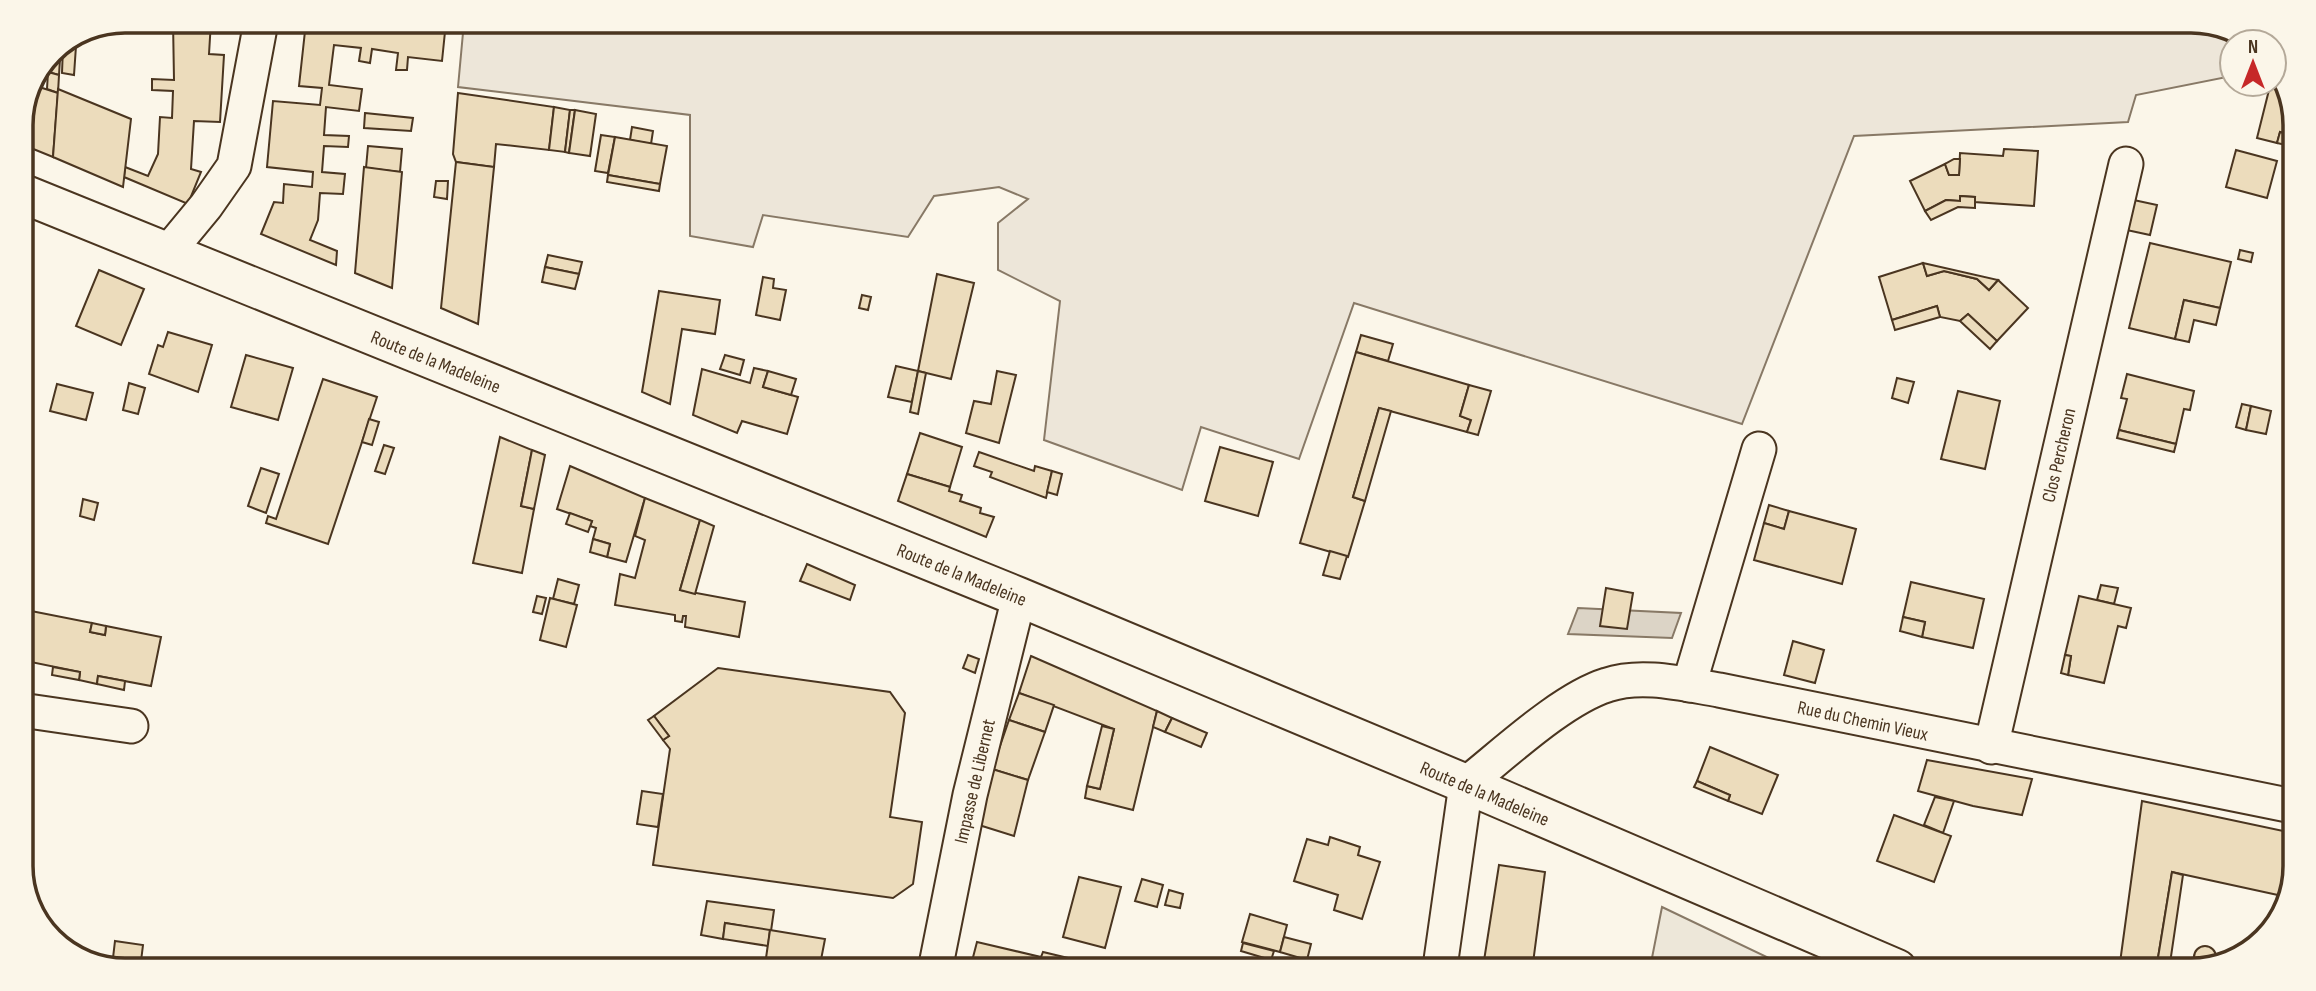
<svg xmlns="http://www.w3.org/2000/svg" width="2316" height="991" font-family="'Sofia Sans Condensed',sans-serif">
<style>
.green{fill:#ede6d9;stroke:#887966;stroke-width:2}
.parking{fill:#ede7d9;stroke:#887966;stroke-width:2}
.water{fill:#dcd4c6;stroke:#887966;stroke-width:2}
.building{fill:#ecdcbc;stroke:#4a3520;stroke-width:2}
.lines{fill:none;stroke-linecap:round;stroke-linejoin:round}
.street-casing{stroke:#4a3520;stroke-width:37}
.primary-casing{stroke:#4a3520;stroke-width:42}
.street{stroke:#fbf6e9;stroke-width:33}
.primary{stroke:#fbf6e9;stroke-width:38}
.labels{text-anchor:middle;stroke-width:5;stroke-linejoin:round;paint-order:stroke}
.street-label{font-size:19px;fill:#4a3520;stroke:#fbf6e9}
.rim{fill:none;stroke:#4a3520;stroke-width:3.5}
</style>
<rect width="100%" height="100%" fill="#fbf6e9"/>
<!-- green -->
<polygon class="green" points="464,22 2230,29 2246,42 2232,42 2232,76 2136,95 2128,122 1854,136 1742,424 1354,303 1299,459 1201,427 1182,490 1044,440 1060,301 998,270 998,223 1028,199 999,187 934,196 908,237 763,215 753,247 690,236 690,115 458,87"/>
<!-- parking -->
<polygon class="parking" points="1662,907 1792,969 1650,968"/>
<!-- water -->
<polygon class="water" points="1578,608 1681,613 1672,638 1568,634"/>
<!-- building -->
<g class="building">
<polygon points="173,21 211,21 209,54 224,55 220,122 194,121 191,169 201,172 188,204 124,177 125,167 148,176 158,154 160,117 172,118 173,91 152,90 152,79 174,80"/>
<polygon points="306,22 446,22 442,61 408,57 407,70 396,70 398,53 372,49 370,63 359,61 361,48 334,45 329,85 362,89 359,111 326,107 324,135 349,136 348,147 324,146 322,172 345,174 343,194 320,193 318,220 310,240 337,251 336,265 261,234 274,202 283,203 284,184 312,187 313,172 267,167 273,101 320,105 322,88 299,86"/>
<polygon points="76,46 74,75 62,73 63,47"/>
<polygon points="49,58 60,59 59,75 48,72"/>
<polygon points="48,72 59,75 58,93 47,89"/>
<polygon points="36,86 58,93 53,157 21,144 21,119"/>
<polygon points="2270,86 2285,89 2295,119 2295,136 2280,132 2277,143 2257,138"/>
<polygon points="58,89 131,119 123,187 53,157"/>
<polygon points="458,93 554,107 549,150 496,144 494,167 456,162 453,154"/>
<polygon points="554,107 570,110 565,152 549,150"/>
<polygon points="570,110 575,110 569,153 565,152"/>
<polygon points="575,110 596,114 590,156 569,153"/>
<polygon points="365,113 413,118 411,131 364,128"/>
<polygon points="632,127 653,131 651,144 630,140"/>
<polygon points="2280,132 2295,136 2295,147 2277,143"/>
<polygon points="601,135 615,137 608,173 595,171"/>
<polygon points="615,137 667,146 660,184 608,175"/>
<polygon points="368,146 402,149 400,172 366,168"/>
<polygon points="2004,149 2038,151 2034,206 1974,202 1975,197 1960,196 1960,201 1946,200 1925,211 1910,181 1945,164 1949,175 1959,175 1960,153 2003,156"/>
<polygon points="2236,150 2277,161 2267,198 2226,187"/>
<polygon points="1954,159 1960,159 1959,175 1949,175 1945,164"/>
<polygon points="456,162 494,167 478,324 441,308"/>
<polygon points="364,167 402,172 392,288 355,273"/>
<polygon points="608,175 660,184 659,191 607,182"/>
<polygon points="436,181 448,181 447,199 434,197"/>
<polygon points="1960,196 1975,197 1975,208 1958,207 1931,220 1925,211 1946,200 1960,201"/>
<polygon points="2129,199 2157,205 2150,235 2122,229"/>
<polygon points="2150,243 2231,262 2220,308 2184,300 2175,339 2129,328"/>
<polygon points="2240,250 2253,253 2251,262 2238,259"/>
<polygon points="548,255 582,262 579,274 545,267"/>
<polygon points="1923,263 1927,276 1944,271 1977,279 1989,290 1998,280 2028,308 1997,341 1968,314 1960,321 1940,317 1937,306 1892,320 1879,277"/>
<polygon points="1923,263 1998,280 1989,290 1977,279 1944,271 1927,276"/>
<polygon points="545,267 579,274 575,289 542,282"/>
<polygon points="99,270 144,289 121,345 76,326"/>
<polygon points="937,274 974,283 951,379 918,371"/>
<polygon points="763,277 774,279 773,288 786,290 780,320 756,315"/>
<polygon points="659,291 720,300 715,334 682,329 670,404 642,392"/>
<polygon points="862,295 871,297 868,310 859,308"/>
<polygon points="2184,300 2220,308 2216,325 2194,320 2189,342 2175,339"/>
<polygon points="1937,306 1940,317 1895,330 1892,320"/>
<polygon points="1968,314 1997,341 1990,349 1960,321"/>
<polygon points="168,332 212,345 198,392 149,374 158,345 163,347"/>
<polygon points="1361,335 1393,344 1388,361 1356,352"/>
<polygon points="1356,352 1469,385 1460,416 1471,420 1467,432 1379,408 1353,497 1365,501 1348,557 1300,543"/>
<polygon points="246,355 293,368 278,420 231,407"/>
<polygon points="725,355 744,360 740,375 720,369"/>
<polygon points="896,366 918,371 912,402 888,397"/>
<polygon points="754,368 768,371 763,387 798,397 787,434 742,421 737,433 693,415 702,369 750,383"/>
<polygon points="768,371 796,379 791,395 763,387"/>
<polygon points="918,371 926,373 918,414 910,412"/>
<polygon points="997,371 1016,375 999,443 966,433 974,401 991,404"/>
<polygon points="2127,374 2194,391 2190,410 2184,409 2176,444 2119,430 2127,399 2121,398"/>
<polygon points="1897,378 1914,382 1908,403 1892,398"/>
<polygon points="323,379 377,397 328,544 266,523 268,516 276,519"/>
<polygon points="129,383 145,388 138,414 123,410"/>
<polygon points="57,384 93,393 86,420 50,411"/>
<polygon points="1469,385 1491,391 1478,435 1467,432 1471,420 1460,416"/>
<polygon points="1958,391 2000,401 1985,469 1941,459"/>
<polygon points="2242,404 2251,406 2246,430 2236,427"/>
<polygon points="2251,406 2271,411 2266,434 2246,430"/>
<polygon points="1379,408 1391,411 1365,501 1353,497"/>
<polygon points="369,419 379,422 372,445 362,442"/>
<polygon points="2119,430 2176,444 2174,452 2117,438"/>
<polygon points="920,433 962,447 950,487 907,474"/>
<polygon points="500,437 532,450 521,506 534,509 522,573 473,563"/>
<polygon points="384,445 394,448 385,474 375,471"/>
<polygon points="1220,447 1273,462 1258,516 1205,501"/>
<polygon points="532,450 545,455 534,509 521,506"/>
<polygon points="979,452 1034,471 1035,466 1052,471 1046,498 990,477 992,472 974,466"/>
<polygon points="570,466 645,498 626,562 607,557 610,544 593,539 596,528 590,526 592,521 557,509"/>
<polygon points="261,468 279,474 266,513 248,506"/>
<polygon points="1052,471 1062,474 1057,495 1047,492"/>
<polygon points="907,474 950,487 949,491 962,495 960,501 981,508 980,513 994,517 986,537 898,501"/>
<polygon points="645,498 700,520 680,590 745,602 739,637 685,627 686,616 683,616 682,622 675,621 675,615 615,605 620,574 635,578 645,540 635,536"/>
<polygon points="83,499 98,503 94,520 80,516"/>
<polygon points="1769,505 1789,511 1784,529 1764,523"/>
<polygon points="1789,511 1856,529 1842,584 1754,560 1764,523 1784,529"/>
<polygon points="570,513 592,521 588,532 566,524"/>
<polygon points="700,520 714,526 695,594 680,590"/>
<polygon points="593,539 610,544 607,557 590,552"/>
<polygon points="1330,551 1347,556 1340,579 1323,575"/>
<polygon points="807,564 855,585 850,600 800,581"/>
<polygon points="558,579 579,585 574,604 553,599"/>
<polygon points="1911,582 1984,599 1973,648 1922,637 1925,622 1903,617"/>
<polygon points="2101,585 2118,588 2114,604 2097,600"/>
<polygon points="1606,588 1633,593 1627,629 1600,626"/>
<polygon points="537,596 546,598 542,614 533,612"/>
<polygon points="2079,596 2131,608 2126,628 2118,626 2104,683 2068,675 2071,656 2065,655"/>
<polygon points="550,598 577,605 566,647 540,640"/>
<polygon points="21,609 92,623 90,632 105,635 106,626 161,637 151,686 98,676 97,684 79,680 80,672 21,660"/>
<polygon points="1903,617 1925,622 1922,637 1900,631"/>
<polygon points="92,623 106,626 105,635 90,632"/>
<polygon points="1793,641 1824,650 1815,683 1784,675"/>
<polygon points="968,655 979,659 975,673 963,668"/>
<polygon points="2065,655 2071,656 2068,675 2061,673"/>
<polygon points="1031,656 1157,711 1133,810 1085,798 1087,786 1100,789 1114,729 1019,693"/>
<polygon points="53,667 80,672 79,680 52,675"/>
<polygon points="718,668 890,692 905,713 890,817 922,822 913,884 893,898 653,865 670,749 663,740 669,736 654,716"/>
<polygon points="98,676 125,681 124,690 97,684"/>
<polygon points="1019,693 1054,705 1045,732 1009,720"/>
<polygon points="1157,711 1172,718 1165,732 1153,727"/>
<polygon points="654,716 669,736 663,740 648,720"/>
<polygon points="1172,718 1207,733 1201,747 1165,732"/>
<polygon points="1009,720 1045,732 1028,780 992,769"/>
<polygon points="1102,726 1114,729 1100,789 1087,786"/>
<polygon points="1710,747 1778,775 1762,814 1728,801 1730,795 1697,781"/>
<polygon points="1927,760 2032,779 2022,815 1973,806 1918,791"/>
<polygon points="992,769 1028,780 1014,836 979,825"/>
<polygon points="1697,781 1730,795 1728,801 1694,787"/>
<polygon points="642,791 663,794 658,827 637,824"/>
<polygon points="1935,797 1954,801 1943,833 1924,825"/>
<polygon points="2142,801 2288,832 2287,897 2172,872 2156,970 2119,970"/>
<polygon points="1894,815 1951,836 1934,882 1877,861"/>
<polygon points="1330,837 1360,847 1358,855 1380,862 1362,919 1334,910 1338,895 1294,881 1307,839 1328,845"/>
<polygon points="1499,865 1545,872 1533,963 1559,968 1483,967"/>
<polygon points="2172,872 2183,875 2169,970 2156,970"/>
<polygon points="1079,877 1121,887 1105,948 1063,937"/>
<polygon points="1142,879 1163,885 1157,907 1135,901"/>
<polygon points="1169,890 1183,894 1180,908 1165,905"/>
<polygon points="707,901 774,910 771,931 725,923 723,939 701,935"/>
<polygon points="1250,914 1287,925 1280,952 1242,942"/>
<polygon points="725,923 770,930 768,946 723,939"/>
<polygon points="770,930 825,939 820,965 765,965"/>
<polygon points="1284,937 1311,944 1307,960 1280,952"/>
<polygon points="115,941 143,945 141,961 113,958"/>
<polygon points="977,942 1041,957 1043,952 1093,964 971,965"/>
<polygon points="1243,943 1274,951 1271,960 1241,951"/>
<circle cx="2205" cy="957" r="11"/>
</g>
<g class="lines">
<!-- street casing -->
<g class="street-casing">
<g id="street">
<polyline points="168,252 206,206 234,166 261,22"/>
<polyline points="1689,685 1759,449"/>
<polyline points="21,710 131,726"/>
<polyline points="1991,747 2126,164"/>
<polyline points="936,965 970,795 1019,597"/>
<path d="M1440,967L1466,784C1504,754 1562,699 1607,685C1642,673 1683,684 1719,690L2288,805"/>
</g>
</g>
<!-- primary casing -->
<g class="primary-casing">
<polyline id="primary" points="21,193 1019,597 1466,784 1897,969"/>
</g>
<!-- street -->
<use href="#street" class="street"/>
<!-- primary -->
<use href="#primary" class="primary"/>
</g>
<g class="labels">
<!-- street labels -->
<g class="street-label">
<text transform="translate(436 361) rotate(22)" y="7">Route de la Madeleine</text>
<text transform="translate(2058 455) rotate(-77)" y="7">Clos Percheron</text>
<text transform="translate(962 574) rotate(22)" y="7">Route de la Madeleine</text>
<text transform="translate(1863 720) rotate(12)" y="7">Rue du Chemin Vieux</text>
<text transform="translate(974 781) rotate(-77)" y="7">Impasse de Libernet</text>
<text transform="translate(1485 793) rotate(23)" y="7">Route de la Madeleine</text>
</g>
</g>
<!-- crop -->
<path d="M0 0H2316V991H0ZM125 33H2191A92 92 0 0 1 2283 125V866A92 92 0 0 1 2191 958H125A92 92 0 0 1 33 866V125A92 92 0 0 1 125 33Z" fill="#fbf6e9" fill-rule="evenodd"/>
<path class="rim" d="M125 33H2191A92 92 0 0 1 2283 125V866A92 92 0 0 1 2191 958H125A92 92 0 0 1 33 866V125A92 92 0 0 1 125 33Z"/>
<!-- north arrow -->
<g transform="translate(2253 63)"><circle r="33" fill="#fbf6e9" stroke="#b4a999" stroke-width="2"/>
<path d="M0-5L12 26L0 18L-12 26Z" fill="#c62828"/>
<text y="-10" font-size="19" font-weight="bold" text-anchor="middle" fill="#4a3520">N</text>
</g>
</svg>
